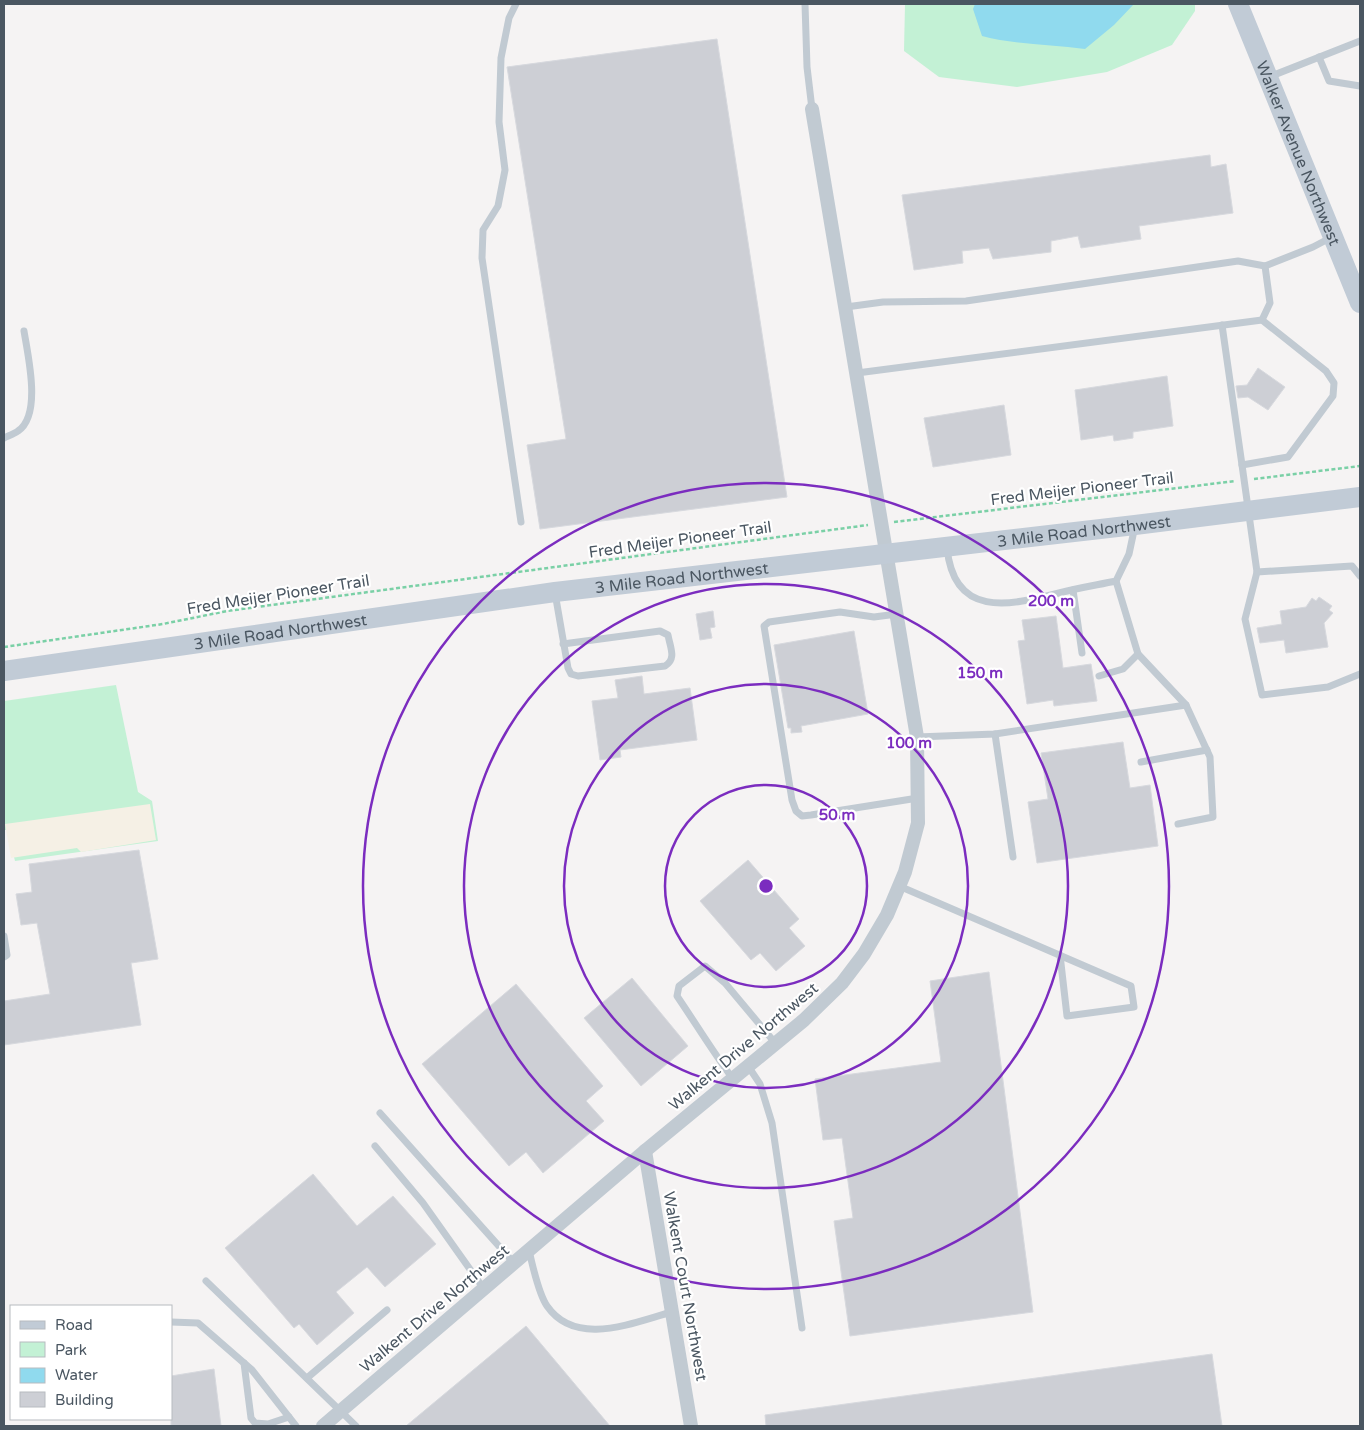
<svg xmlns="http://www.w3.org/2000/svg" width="1364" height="1430" font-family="'Varela Round',sans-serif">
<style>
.green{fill:#c3f1d5}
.sand{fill:#f5f0e5}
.water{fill:#90daee}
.building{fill:#cdcfd5;stroke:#d7d9de}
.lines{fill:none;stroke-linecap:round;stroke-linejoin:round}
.path{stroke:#7ad0a6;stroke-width:2.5;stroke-dasharray:4 2.5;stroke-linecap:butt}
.lane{stroke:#c1cad2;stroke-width:7}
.street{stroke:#c1cad2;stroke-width:14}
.secondary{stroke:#c1cbd6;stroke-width:20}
.ring{fill:none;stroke:#7b2cbf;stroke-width:2.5}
.labels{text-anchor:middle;stroke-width:4.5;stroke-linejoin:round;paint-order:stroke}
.street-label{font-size:16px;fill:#4a5661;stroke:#fff}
.centre{fill:#7b2cbf;stroke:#fff;stroke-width:2.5}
.ring-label{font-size:15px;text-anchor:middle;font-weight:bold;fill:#7b2cbf;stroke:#fff;stroke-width:4.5;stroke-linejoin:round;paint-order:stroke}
</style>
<rect width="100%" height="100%" fill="#f5f3f3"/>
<!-- green -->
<g class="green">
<polygon points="905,4 1195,4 1195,11 1172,45 1107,72 1017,87 939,77 904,51"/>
<polygon points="116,685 138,792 152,801 158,841 15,861 7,830 4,830 4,701"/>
</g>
<!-- sand -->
<polygon class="sand" points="150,804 156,840 81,852 77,848 11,858 5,824"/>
<!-- water -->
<path class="water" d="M975,4H1134L1114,25L1085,49C1051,44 1016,45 982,36L973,9Z"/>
<!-- building -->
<g class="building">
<polygon points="717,39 787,497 540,529 527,445 566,439 507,67"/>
<polygon points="1210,155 1211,167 1226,164 1233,213 1139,226 1141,239 1081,248 1078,236 1051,241 1051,252 993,259 989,248 962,251 963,263 914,270 902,195"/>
<polygon points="1258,368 1285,387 1268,410 1248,397 1238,398 1236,386 1247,385"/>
<polygon points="1167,376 1173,426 1133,432 1133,438 1114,441 1113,435 1081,440 1075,390"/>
<polygon points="1004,405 1011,455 933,467 924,418"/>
<polygon points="1319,597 1332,606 1329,610 1333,613 1324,623 1328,647 1286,653 1284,640 1260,643 1257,628 1282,624 1280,611 1306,607 1312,598 1316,601"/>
<polygon points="713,611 715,627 710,628 712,638 700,640 696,614"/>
<polygon points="1056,616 1063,668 1091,664 1097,701 1054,706 1053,700 1027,704 1018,641 1025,640 1022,620"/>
<polygon points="854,631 868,714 801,726 802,732 791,733 791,728 788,728 774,645"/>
<polygon points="642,676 644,694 690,688 697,740 620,750 621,757 600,760 592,701 618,698 615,680"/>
<polygon points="1123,742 1130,788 1150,785 1158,846 1037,863 1028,802 1048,799 1041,753"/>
<polygon points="139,850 158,959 131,963 141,1025 4,1045 4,1001 50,994 37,923 21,925 16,894 32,892 29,864"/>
<polygon points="748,860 799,919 789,928 805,946 776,971 760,953 751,960 700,901"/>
<polygon points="989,972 1033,1312 850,1336 834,1221 853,1218 842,1138 823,1140 815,1079 941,1062 930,981"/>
<polygon points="632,978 688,1046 641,1086 584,1018"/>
<polygon points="516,984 603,1086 586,1101 604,1121 543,1173 526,1152 509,1166 422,1064"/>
<polygon points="313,1174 357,1226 393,1196 436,1244 385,1287 367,1267 336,1292 354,1313 317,1345 299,1324 294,1328 225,1248"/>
<polygon points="526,1326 610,1426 406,1426"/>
<polygon points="1212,1354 1222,1426 766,1426 765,1415"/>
<polygon points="214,1369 221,1426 171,1426 171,1376"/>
</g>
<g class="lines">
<!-- path -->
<g class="path">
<polyline points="1254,479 1360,466"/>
<polyline points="894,522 1236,481"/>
<polyline points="4,647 163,624 227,611 868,525"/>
</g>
<!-- lane -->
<g class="lane">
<polyline points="516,4 509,18 501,58 499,122 505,170 498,206 483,230 482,258 521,522"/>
<polyline points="805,4 807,67 812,109"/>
<polyline points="1319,57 1329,81 1360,86"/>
<polyline points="1269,77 1360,41"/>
<polyline points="1332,237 1313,247 1265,266 1270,303 1262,320 1326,371 1334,383 1333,396 1288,457 1242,465 1257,572 1352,566 1360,576"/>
<polyline points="846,307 883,302 966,301 1238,261 1265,266"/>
<polyline points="1222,325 1242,465"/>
<polyline points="857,373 1262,320"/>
<path d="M4,438C8,436 14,434 18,431C42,415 28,356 24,331"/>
<path d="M947,548C954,618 1008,606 1059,593C1078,588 1097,585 1116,581L1129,554L1135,526"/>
<polyline points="1257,572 1245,619 1262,695 1328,687 1360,674"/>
<polyline points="1116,581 1138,654 1186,705 1210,757 1213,817 1178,824"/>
<polyline points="1073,590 1082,653"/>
<path d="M555,593L568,668L571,674L578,676L665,666C677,659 670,647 668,635L660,631L563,644"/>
<polyline points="897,614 874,617 840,612 769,622 764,626 792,800 796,811 802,816 811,815 918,798"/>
<polyline points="1099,676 1123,669 1138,654"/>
<polyline points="995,734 1013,857"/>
<polyline points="917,737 995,734 1186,705"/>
<polyline points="1141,762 1207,750"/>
<polyline points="899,886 1131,986 1134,1007 1067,1016 1060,955"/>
<polyline points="4,936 7,955 4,957"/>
<polyline points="748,1066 760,1084 772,1123 802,1328"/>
<path d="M733,1079C713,1052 696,1024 677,996L679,986L705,966L725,983L776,1044"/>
<polyline points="380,1113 514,1263"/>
<polyline points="375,1146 423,1203 484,1289"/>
<path d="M529,1251C533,1266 538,1293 547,1306C576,1348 634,1322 672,1312"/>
<polyline points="206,1281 356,1426"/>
<polyline points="171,1322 198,1323 252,1370 296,1426"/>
<polyline points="244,1363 251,1418 255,1423 268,1424 289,1417"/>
<polyline points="307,1378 387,1310"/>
</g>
<!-- street -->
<g class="street">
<polyline points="645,1151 691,1426"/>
<polyline points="323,1426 645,1151 804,1020 842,983 864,954 887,915 905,872 918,823 917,737 812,109"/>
</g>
<!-- secondary -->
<g class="secondary">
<path id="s1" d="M1238,4L1360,303"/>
<path id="s2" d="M4,671L555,592L1135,525L1360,497"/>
</g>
</g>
<!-- distance rings -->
<g class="ring">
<circle cx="766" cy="886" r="101"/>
<circle cx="766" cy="886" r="202"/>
<circle cx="766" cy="886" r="302"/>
<circle cx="766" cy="886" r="403"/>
</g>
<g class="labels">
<!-- street labels -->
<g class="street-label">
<text dy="6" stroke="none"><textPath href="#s1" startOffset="161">Walker Avenue Northwest</textPath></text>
<text transform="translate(1082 488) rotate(-7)" y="6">Fred Meijer Pioneer Trail</text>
<text dy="6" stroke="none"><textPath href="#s2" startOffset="1089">3 Mile Road Northwest</textPath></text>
<text transform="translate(680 539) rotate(-8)" y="6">Fred Meijer Pioneer Trail</text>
<text dy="6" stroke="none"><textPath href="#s2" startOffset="684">3 Mile Road Northwest</textPath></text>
<text transform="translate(278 594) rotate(-9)" y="6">Fred Meijer Pioneer Trail</text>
<text dy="6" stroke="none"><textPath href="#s2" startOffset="279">3 Mile Road Northwest</textPath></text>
<text transform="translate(743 1046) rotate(-40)" y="6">Walkent Drive Northwest</text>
<text transform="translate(686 1286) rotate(80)" y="6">Walkent Court Northwest</text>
<text transform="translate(434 1308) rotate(-40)" y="6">Walkent Drive Northwest</text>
</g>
</g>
<circle cx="766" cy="886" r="8" class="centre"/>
<g class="ring-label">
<text x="1051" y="606">200 m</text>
<text x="980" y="678">150 m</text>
<text x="909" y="748">100 m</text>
<text x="837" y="820">50 m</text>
</g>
<!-- border -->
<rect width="1364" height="1430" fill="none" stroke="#4a5661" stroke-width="10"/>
<!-- legend -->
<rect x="10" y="1305" width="162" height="115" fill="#ffffff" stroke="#b7bbc0"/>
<rect x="20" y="1321" width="25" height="8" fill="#c1cbd6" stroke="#b7bbc0"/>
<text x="55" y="1330" font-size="15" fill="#4a5661">Road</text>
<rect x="20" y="1342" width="25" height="15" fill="#c3f1d5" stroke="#b7bbc0"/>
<text x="55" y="1355" font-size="15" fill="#4a5661">Park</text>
<rect x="20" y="1368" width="25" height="15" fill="#90daee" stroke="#b7bbc0"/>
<text x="55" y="1380" font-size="15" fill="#4a5661">Water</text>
<rect x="20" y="1392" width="25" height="15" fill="#cdcfd5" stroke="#b7bbc0"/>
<text x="55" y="1405" font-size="15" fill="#4a5661">Building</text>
</svg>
